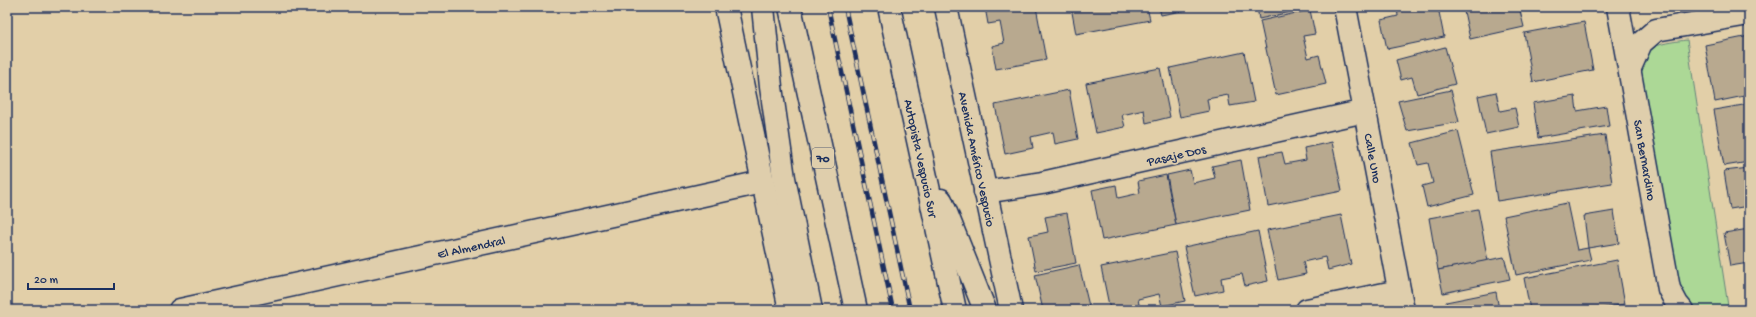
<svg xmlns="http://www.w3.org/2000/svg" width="1756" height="317" font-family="'Gochi Hand',sans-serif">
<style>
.green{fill:#acd896;stroke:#64847a}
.building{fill:#b8a98f;stroke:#1b2f5e}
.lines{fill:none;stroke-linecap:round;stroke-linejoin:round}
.street-casing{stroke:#1b2f5e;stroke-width:25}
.primary-casing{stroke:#1b2f5e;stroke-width:25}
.highway-casing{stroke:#1b2f5e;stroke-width:25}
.street{stroke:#dfceac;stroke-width:22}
.primary{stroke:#dfceac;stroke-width:22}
.highway{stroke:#dfceac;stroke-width:22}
.rail-casing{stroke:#1b2f5e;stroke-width:4.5}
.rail{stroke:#dfceac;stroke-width:3;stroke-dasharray:9;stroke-linecap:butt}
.labels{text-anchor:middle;stroke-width:3.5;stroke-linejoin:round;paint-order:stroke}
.shield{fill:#dfceac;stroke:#565f75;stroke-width:1}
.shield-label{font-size:12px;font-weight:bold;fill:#1b2f5e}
.street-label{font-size:13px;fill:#1b2f5e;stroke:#dfceac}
</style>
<rect width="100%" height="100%" fill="#e2cfa8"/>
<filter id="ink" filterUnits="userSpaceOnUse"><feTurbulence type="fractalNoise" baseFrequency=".025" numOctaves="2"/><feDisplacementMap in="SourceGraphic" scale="8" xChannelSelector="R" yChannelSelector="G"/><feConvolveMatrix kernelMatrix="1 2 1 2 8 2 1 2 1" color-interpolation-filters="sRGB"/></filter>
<g filter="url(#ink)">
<!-- green -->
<path class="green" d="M1687,40L1728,306C1711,309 1698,313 1683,302L1637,71C1644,44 1663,43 1687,40Z"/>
<!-- building -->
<g class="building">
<polygon points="985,7 1036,7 1046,60 996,69 992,46 1004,43 1000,22 988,24"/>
<polygon points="1071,7 1147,7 1150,20 1076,34"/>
<polygon points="1159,7 1202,7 1161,15"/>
<polygon points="1257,7 1309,7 1309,8 1259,19"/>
<polygon points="1397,7 1438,7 1444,37 1387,49 1381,20 1398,16"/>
<polygon points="1463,7 1519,7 1524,27 1470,39"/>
<polygon points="1310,10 1315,34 1303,36 1308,58 1319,55 1326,84 1276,95 1260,21"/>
<polygon points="1584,22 1593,70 1533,82 1524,33"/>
<polygon points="1749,36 1749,95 1715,102 1705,45"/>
<polygon points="1445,47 1455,84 1417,94 1412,77 1401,80 1396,60"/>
<polygon points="1244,52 1254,102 1230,106 1228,95 1207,99 1209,111 1180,117 1170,68"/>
<polygon points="1160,68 1170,117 1146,123 1144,110 1122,115 1125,127 1096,133 1086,83"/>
<polygon points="1069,90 1078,139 1055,144 1053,132 1031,137 1033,148 1005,154 995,105"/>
<polygon points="1451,90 1459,122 1407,131 1398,101"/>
<polygon points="1496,92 1500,111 1515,108 1519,127 1486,134 1478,96"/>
<polygon points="1575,96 1577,111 1606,106 1609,126 1538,138 1533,103"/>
<polygon points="1749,104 1749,162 1724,166 1714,110"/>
<polygon points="1458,131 1474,195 1427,207 1422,186 1433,183 1428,163 1418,165 1412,143"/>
<polygon points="1605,135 1612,183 1497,201 1490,152"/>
<polygon points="1332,142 1342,191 1268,206 1259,156 1282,152 1285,164 1306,160 1304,148"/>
<polygon points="1241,160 1250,210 1176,225 1167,175 1190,170 1193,183 1215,178 1212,166"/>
<polygon points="1749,168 1749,206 1730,209 1724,171"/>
<polygon points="1166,175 1176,225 1102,240 1092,190 1116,185 1118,198 1140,193 1138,181"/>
<polygon points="1567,203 1577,250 1588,248 1591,260 1516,275 1504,216"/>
<polygon points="1478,209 1488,261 1438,270 1429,218"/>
<polygon points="1614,211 1619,243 1588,248 1584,216"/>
<polygon points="1067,213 1076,263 1036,271 1029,236 1048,232 1045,217"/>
<polygon points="1341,215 1351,264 1328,270 1325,257 1303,262 1306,274 1278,280 1267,230"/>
<polygon points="1749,229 1749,263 1730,266 1724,233"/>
<polygon points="1258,231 1268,281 1245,286 1242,274 1221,278 1223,290 1195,296 1184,247"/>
<polygon points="1175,252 1185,301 1162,306 1159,294 1138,299 1140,310 1110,310 1101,267"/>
<polygon points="1504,257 1510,279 1443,293 1438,270"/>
<polygon points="1617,260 1625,304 1595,310 1530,310 1524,278"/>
<polygon points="1079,265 1090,310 1043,310 1035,275"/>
<polygon points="1496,292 1499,310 1448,310 1446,302"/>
</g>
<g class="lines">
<!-- street casing -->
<g class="street-casing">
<g id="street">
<polyline points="1345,7 1403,310"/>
<polyline points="1618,7 1669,289 1677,304 1682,310"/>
<polyline points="1630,68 1641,43 1656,30 1749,14"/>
<polyline points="985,192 1042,183 1365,111"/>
<polyline points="180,310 762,182"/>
<polyline points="1307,310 1399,291"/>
</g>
</g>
<!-- primary casing -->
<g class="primary-casing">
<g id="primary">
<polyline points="726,7 790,310"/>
<polyline points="946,7 1011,310"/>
</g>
</g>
<!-- highway casing -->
<g class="highway-casing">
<g id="highway">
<polyline points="763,7 771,87 784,178 811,310"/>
<polyline points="790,7 856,310"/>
<polyline points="889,7 955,310"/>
<polyline points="941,200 985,310"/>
</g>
</g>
<!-- street -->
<use href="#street" class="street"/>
<!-- primary -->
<use href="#primary" class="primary"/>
<!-- highway -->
<use href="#highway" class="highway"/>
<!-- rail casing -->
<g class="rail-casing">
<g id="rail">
<polyline points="828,7 893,310"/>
<polyline points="845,7 910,310"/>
</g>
</g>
<!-- rail -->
<use href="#rail" class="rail"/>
</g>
</g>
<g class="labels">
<!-- shield labels -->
<rect class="shield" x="812" y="148" width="22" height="20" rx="3"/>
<g class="shield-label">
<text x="823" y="162">70</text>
</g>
<!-- street labels -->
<g class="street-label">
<text transform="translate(1176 154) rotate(-13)" y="5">Pasaje Dos</text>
<text transform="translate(922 158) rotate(78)" y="5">Autopista Vespucio Sur</text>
<text transform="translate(1374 158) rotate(79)" y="5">Calle Uno</text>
<text transform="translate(978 159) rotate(78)" y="5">Avenida Américo Vespucio</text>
<text transform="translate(1646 160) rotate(80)" y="5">San Bernardino</text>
<text transform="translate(471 246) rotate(-12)" y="5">El Almendral</text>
</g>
</g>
<!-- margin -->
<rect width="1756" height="317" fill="none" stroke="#dfceac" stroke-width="24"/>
<rect x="12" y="12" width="1732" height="293" fill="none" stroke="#1b2f5e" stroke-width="1.5" filter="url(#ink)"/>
<!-- scale -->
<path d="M28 283v6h86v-6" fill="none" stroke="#1b2f5e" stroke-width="2"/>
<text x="34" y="283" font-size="12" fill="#1b2f5e" stroke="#dfceac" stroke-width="3" paint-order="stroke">20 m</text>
</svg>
